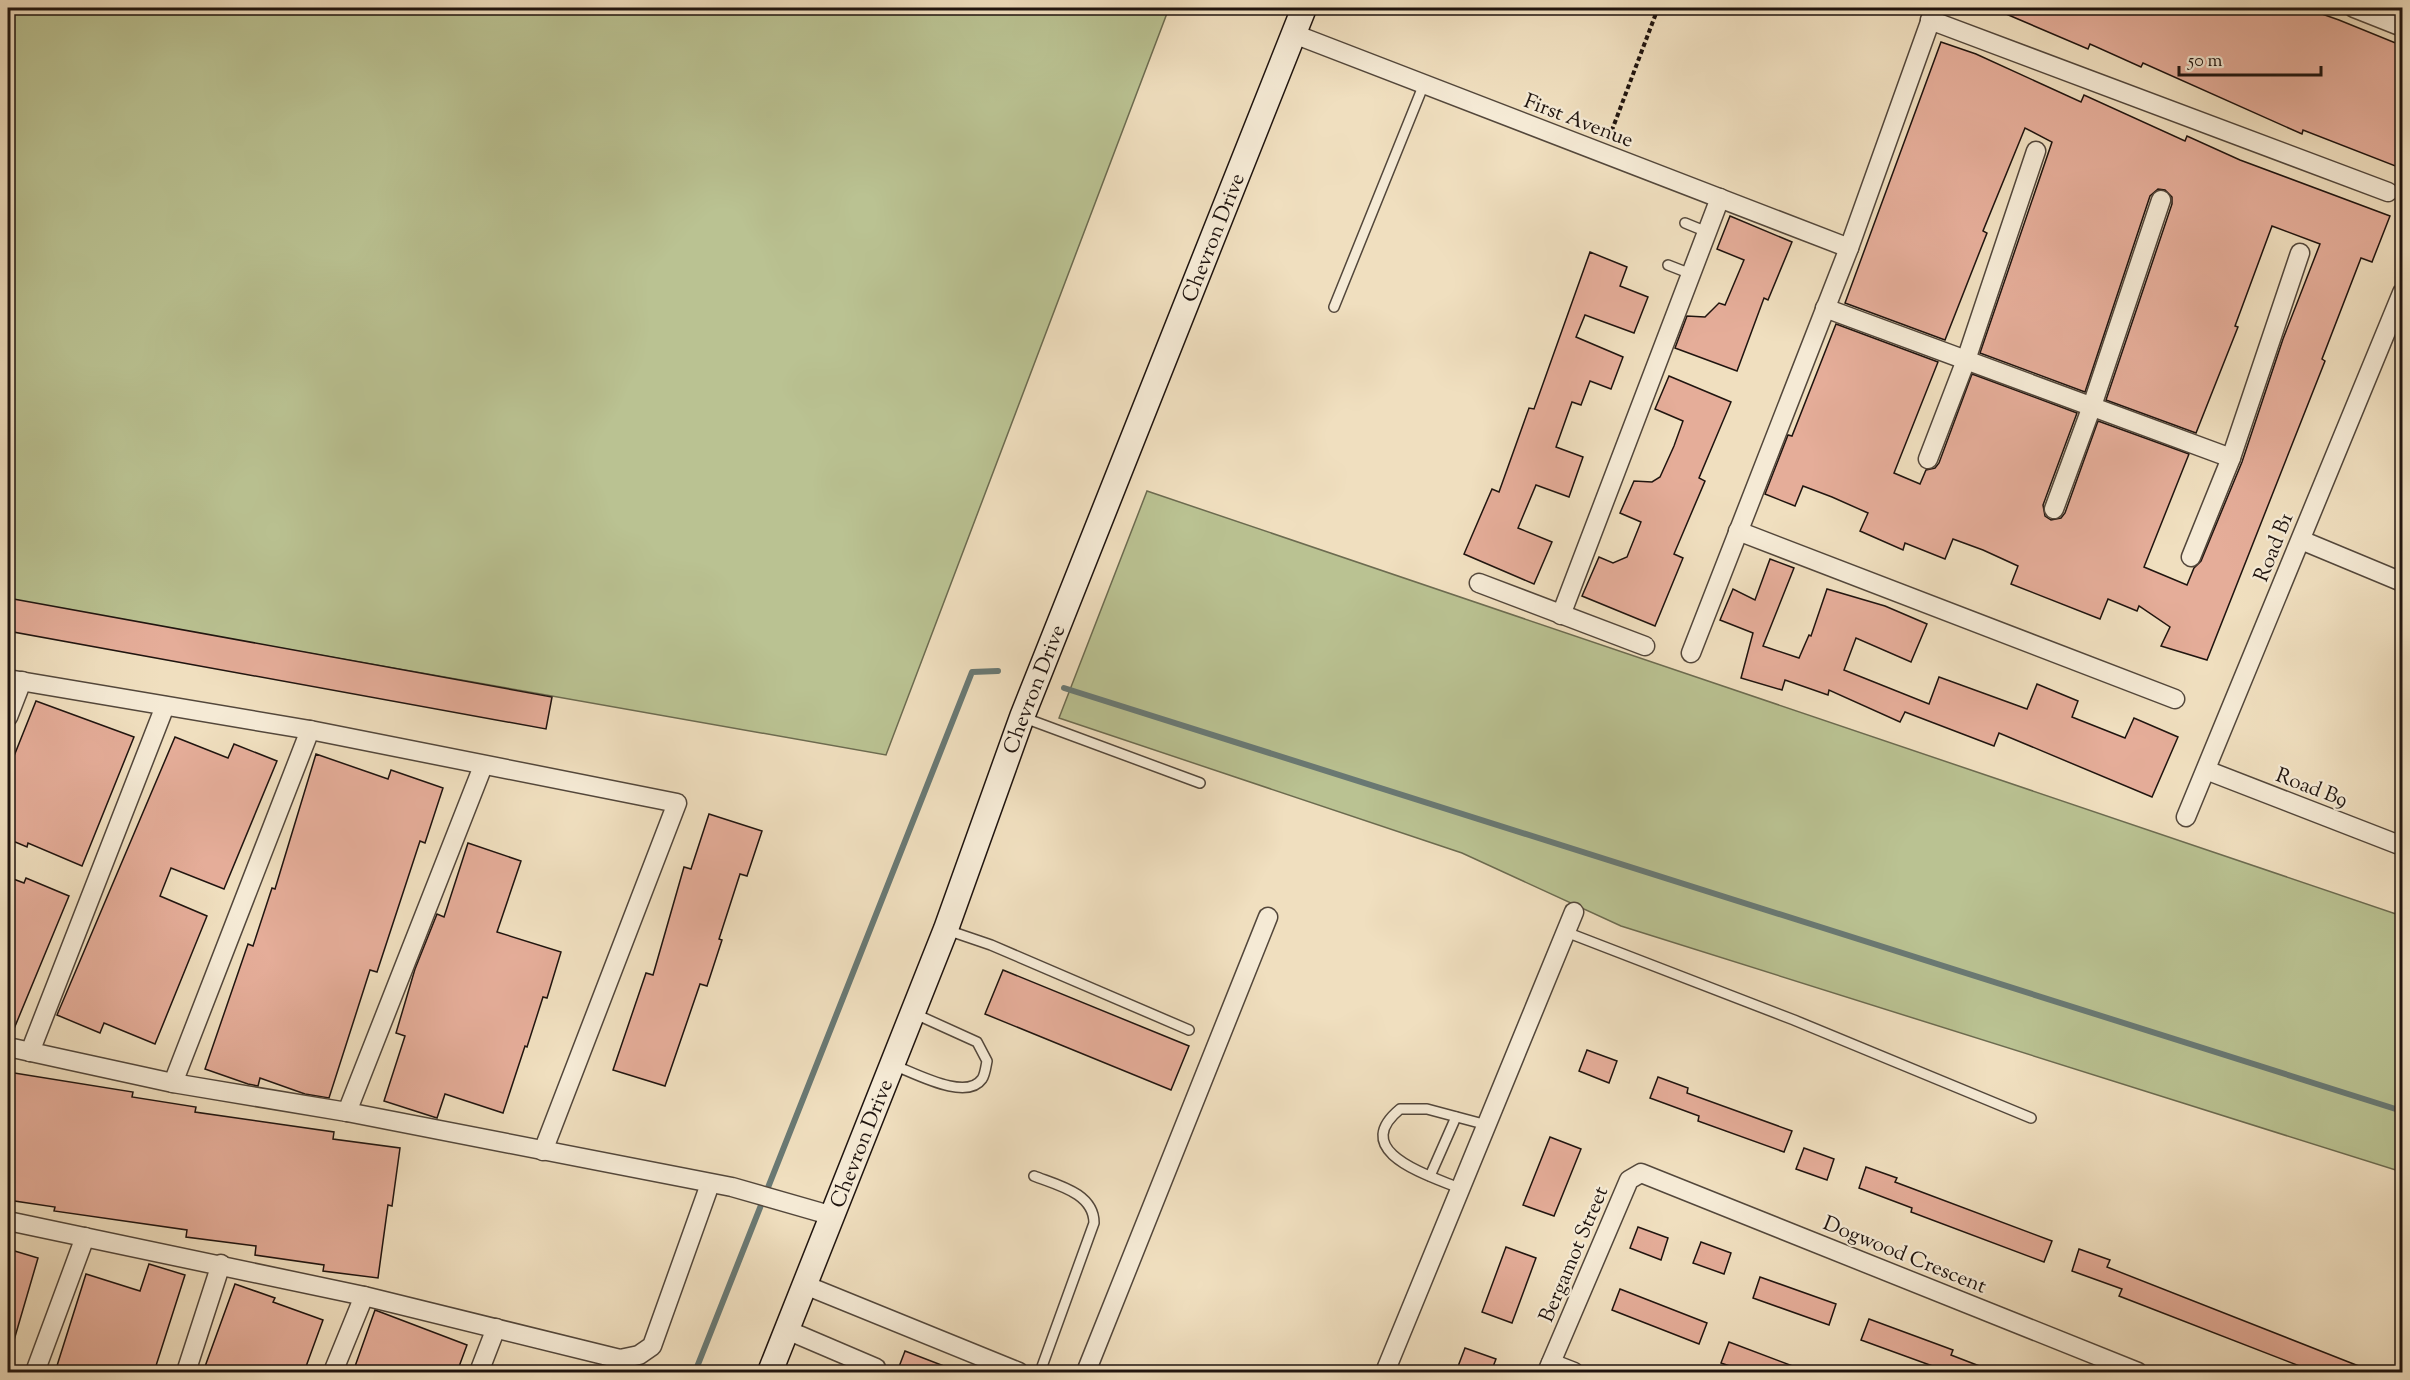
<svg xmlns="http://www.w3.org/2000/svg" width="2410" height="1380" font-family="'Sorts Mill Goudy',serif">
<style>
.green{fill:#bac292;stroke:#6c6b50;stroke-width:1.5}
.lines{fill:none;stroke-linecap:round;stroke-linejoin:round}
.stream{stroke:#697974;stroke-width:6}
.building{fill:#e5ad99;stroke:#1f140f;stroke-width:1.5}
.lane-casing{stroke:#53473b;stroke-width:12}
.street-casing{stroke:#53473b;stroke-width:21}
.secondary-casing{stroke:#1f140f;stroke-width:27}
.path{stroke:#1f140f;stroke-width:4;stroke-dasharray:4.5 3;stroke-linecap:butt}
.lane{stroke:#f5ead5;stroke-width:9}
.street{stroke:#f5ead5;stroke-width:18}
.secondary{stroke:#f5ead5;stroke-width:24}
.labels{text-anchor:middle;stroke-width:4.5;stroke-linejoin:round;paint-order:stroke}
.street-label{font-size:21px;fill:#1f140f;stroke:#f5ead5}
</style>
<rect width="100%" height="100%" fill="#f0dfbf"/>
<filter id="stains"><feTurbulence type="fractalNoise" baseFrequency=".00333" numOctaves="4"/><feColorMatrix values="0 0 0 0 .2 0 0 0 0 .09 0 0 0 0 .02 0 0 0 .5 -.17"/></filter>
<radialGradient id="worn" r=".72"><stop offset=".6" stop-color="#630" stop-opacity="0"/><stop offset="1" stop-color="#630" stop-opacity=".3"/></radialGradient>
<!-- green -->
<g class="green">
<polygon points="8,8 1169,8 886,755 8,600"/>
<polygon points="1147,491 2402,916 2402,1172 1621,926 1462,853 1059,718"/>
</g>
<g class="lines">
<!-- stream -->
<g class="stream">
<polyline points="1064,688 2402,1111"/>
<polyline points="695,1372 972,672 998,671"/>
</g>
</g>
<!-- building -->
<g class="building">
<polygon points="1992,8 2305,8 2339,20 2403,46 2403,169 2303,130 2302,134 2143,63 2141,67 2090,44 2088,49"/>
<polygon points="1941,42 1976,54 2081,102 2084,95 2185,141 2187,136 2240,160 2390,216 2372,262 2361,258 2322,359 2325,361 2207,660 2161,646 2170,627 2139,606 2137,611 2108,599 2100,619 2011,584 2018,566 1983,550 1953,539 1945,559 1905,543 1903,550 1860,531 1868,513 1832,497 1803,486 1795,506 1765,494 1788,435 1792,436 1836,324 1938,362 1894,473 1920,484 1926,470 1935,468 1939,463 1972,374 2077,413 2043,505 2045,516 2051,520 2061,518 2065,513 2098,421 2189,454 2144,567 2187,585 2194,568 2201,561 2242,462 2283,339 2320,244 2272,226 2235,326 2238,327 2196,433 2106,400 2172,204 2172,197 2165,190 2158,189 2150,196 2085,392 1980,353 2052,142 2025,128 1983,231 1987,233 1945,340 1845,303"/>
<polygon points="1730,216 1792,242 1768,300 1764,298 1737,371 1675,348 1687,316 1705,317 1719,303 1725,305 1744,260 1717,249"/>
<polygon points="1590,252 1627,267 1620,286 1648,297 1634,333 1585,315 1576,337 1623,357 1611,389 1590,381 1581,405 1572,402 1556,447 1583,457 1569,497 1536,485 1518,528 1552,542 1534,584 1464,554 1492,489 1499,492 1529,408 1534,409"/>
<polygon points="1669,376 1731,402 1699,478 1705,481 1674,554 1683,558 1655,626 1582,596 1599,557 1613,563 1627,557 1641,522 1620,513 1634,481 1652,482 1660,477 1674,446 1683,421 1655,409"/>
<polygon points="1770,559 1794,568 1763,646 1799,658 1809,635 1811,636 1827,589 1885,606 1927,624 1911,662 1856,638 1844,670 1929,704 1939,677 2027,709 2037,684 2078,701 2072,717 2125,738 2134,718 2178,737 2152,797 1999,733 1994,746 1905,712 1900,722 1829,690 1828,695 1785,680 1782,690 1741,678 1753,633 1720,620 1733,589 1755,600"/>
<polygon points="8,598 552,697 546,729 8,631"/>
<polygon points="36,701 134,737 82,866 28,843 27,847 8,839 8,771"/>
<polygon points="175,737 228,758 234,744 277,761 224,889 171,868 160,896 207,916 155,1044 104,1023 100,1033 57,1015"/>
<polygon points="316,754 388,779 391,770 443,788 425,843 420,841 377,972 370,970 329,1098 305,1094 260,1078 258,1086 248,1084 205,1069 248,944 253,946 272,888 275,889"/>
<polygon points="709,814 762,831 747,876 740,874 719,939 722,940 707,986 700,984 665,1086 613,1070 646,973 653,975 684,867 691,869"/>
<polygon points="468,843 521,861 497,932 561,952 547,998 543,997 527,1047 525,1046 503,1113 445,1094 437,1118 384,1101 405,1036 396,1033 415,969 437,914 444,917"/>
<polygon points="8,877 24,883 26,878 69,896 11,1036 8,1036"/>
<polygon points="1003,970 1189,1046 1171,1090 985,1014"/>
<polygon points="1587,1050 1617,1061 1609,1083 1579,1071"/>
<polygon points="8,1072 133,1092 132,1097 196,1107 195,1112 334,1132 333,1139 400,1148 392,1206 388,1205 378,1278 323,1271 324,1265 255,1255 256,1246 186,1237 187,1230 54,1211 55,1207 8,1200"/>
<polygon points="1658,1077 1688,1088 1687,1093 1792,1131 1784,1152 1698,1121 1699,1116 1650,1098"/>
<polygon points="1550,1137 1581,1149 1554,1216 1523,1205"/>
<polygon points="1804,1148 1834,1159 1827,1180 1796,1169"/>
<polygon points="1866,1167 1897,1178 1895,1182 2052,1241 2044,1262 1911,1212 1912,1208 1859,1188"/>
<polygon points="1638,1227 1668,1238 1661,1260 1630,1248"/>
<polygon points="1701,1242 1731,1253 1724,1274 1693,1263"/>
<polygon points="1506,1247 1536,1258 1512,1323 1482,1312"/>
<polygon points="8,1249 38,1258 12,1347 8,1346"/>
<polygon points="2079,1249 2110,1260 2107,1267 2374,1372 2315,1372 2119,1296 2122,1289 2072,1271"/>
<polygon points="149,1264 185,1275 154,1372 55,1372 86,1274 140,1291"/>
<polygon points="1760,1277 1836,1304 1829,1325 1753,1298"/>
<polygon points="235,1284 275,1298 273,1302 323,1320 304,1372 203,1372"/>
<polygon points="1620,1289 1707,1323 1699,1344 1612,1310"/>
<polygon points="375,1310 467,1345 457,1372 353,1372"/>
<polygon points="1869,1319 1953,1350 1951,1355 1995,1372 1949,1372 1861,1340"/>
<polygon points="1729,1342 1806,1371 1806,1372 1747,1372 1721,1363"/>
<polygon points="1465,1348 1496,1359 1491,1372 1467,1372 1457,1369"/>
<polygon points="905,1351 957,1371 957,1372 897,1372"/>
</g>
<g class="lines">
<!-- lane casing -->
<g class="lane-casing">
<g id="lane">
<polyline points="1685,223 1707,232"/>
<polyline points="1668,265 1691,274"/>
<polyline points="1334,307 1424,84"/>
<polyline points="1022,717 1200,783"/>
<polyline points="947,930 991,945 1189,1030"/>
<polyline points="1566,932 1794,1020 2031,1118"/>
<path d="M893,1065C913,1072 966,1102 982,1079C985,1075 986,1066 987,1061L977,1042L913,1013"/>
<path d="M1034,1176C1057,1185 1094,1193 1094,1223L1040,1372"/>
<polyline points="1430,1176 1456,1117"/>
<path d="M1461,1189C1429,1175 1348,1152 1400,1109H1427L1487,1125"/>
</g>
</g>
<!-- street casing -->
<g class="street-casing">
<g id="street">
<polyline points="2354,8 2402,27"/>
<polyline points="1930,20 2388,192"/>
<polyline points="1294,34 1849,248"/>
<polyline points="1825,308 2231,458"/>
<polyline points="1928,459 1966,360 2036,151"/>
<polyline points="2054,509 2092,406 2161,200"/>
<polyline points="1738,531 2175,699"/>
<polyline points="2301,540 2402,582"/>
<polyline points="2191,557 2231,458 2300,253"/>
<polyline points="1479,583 1645,646"/>
<polyline points="1561,615 1720,198"/>
<polyline points="1691,653 1849,248 1935,8"/>
<polyline points="8,679 310,730 677,803 543,1151"/>
<polyline points="8,717 22,681"/>
<polyline points="2206,770 2402,846"/>
<polyline points="2186,817 2402,293"/>
<polyline points="8,1047 173,1083 347,1112 732,1187 833,1216"/>
<polyline points="30,1052 165,706"/>
<polyline points="173,1083 310,730"/>
<polyline points="347,1112 483,766"/>
<polyline points="8,1221 364,1296 620,1359 639,1355 652,1346 710,1184"/>
<polyline points="805,1285 1019,1372"/>
<polyline points="787,1330 876,1368 874,1372"/>
<polyline points="1551,1363 1574,1372"/>
<polyline points="35,1372 85,1237"/>
<polyline points="186,1372 221,1264"/>
<polyline points="333,1372 364,1296"/>
<polyline points="479,1372 496,1328"/>
<polyline points="1086,1372 1268,917"/>
<polyline points="1385,1372 1574,912"/>
<polyline points="1547,1372 1629,1180 1641,1173 2138,1372"/>
</g>
</g>
<!-- secondary casing -->
<g class="secondary-casing">
<g id="secondary">
<path id="s1" d="M770,1372L946,929L1022,717L1304,8"/>
</g>
</g>
<!-- path -->
<polyline class="path" points="1609,138 1658,8"/>
<!-- lane -->
<use href="#lane" class="lane"/>
<!-- street -->
<use href="#street" class="street"/>
<!-- secondary -->
<use href="#secondary" class="secondary"/>
</g>
<g class="labels">
<!-- street labels -->
<g class="street-label">
<text transform="translate(1579 120) rotate(21)" y="7">First Avenue</text>
<text dy="7" stroke="none"><textPath href="#s1" startOffset="1218">Chevron Drive</textPath></text>
<text transform="translate(2273 547) rotate(-68)" y="7">Road B1</text>
<text dy="7" stroke="none"><textPath href="#s1" startOffset="732">Chevron Drive</textPath></text>
<text transform="translate(2312 787) rotate(21)" y="7">Road B9</text>
<text dy="7" stroke="none"><textPath href="#s1" startOffset="246">Chevron Drive</textPath></text>
<text transform="translate(1573 1254) rotate(-67)" y="7">Bergamot Street</text>
<text transform="translate(1905 1254) rotate(22)" y="7">Dogwood Crescent</text>
</g>
</g>
<!-- margin -->
<rect width="2410" height="1380" fill="none" stroke="#f0dfbf" stroke-width="30"/>
<rect x="9" y="9" width="2392" height="1362" fill="none" stroke="#1f140f" stroke-width="3"/>
<rect x="15" y="15" width="2380" height="1350" fill="none" stroke="#1f140f" stroke-width="1.5"/>
<!-- scale -->
<path d="M2179 66v9h142v-9" fill="none" stroke="#1f140f" stroke-width="3"/>
<text x="2188" y="66" font-size="18" fill="#1f140f" stroke="#f5ead5" stroke-width="4.5" paint-order="stroke">50 m</text>
<rect width="100%" height="100%" filter="url(#stains)"/>
<rect width="100%" height="100%" fill="url(#worn)"/>
</svg>
